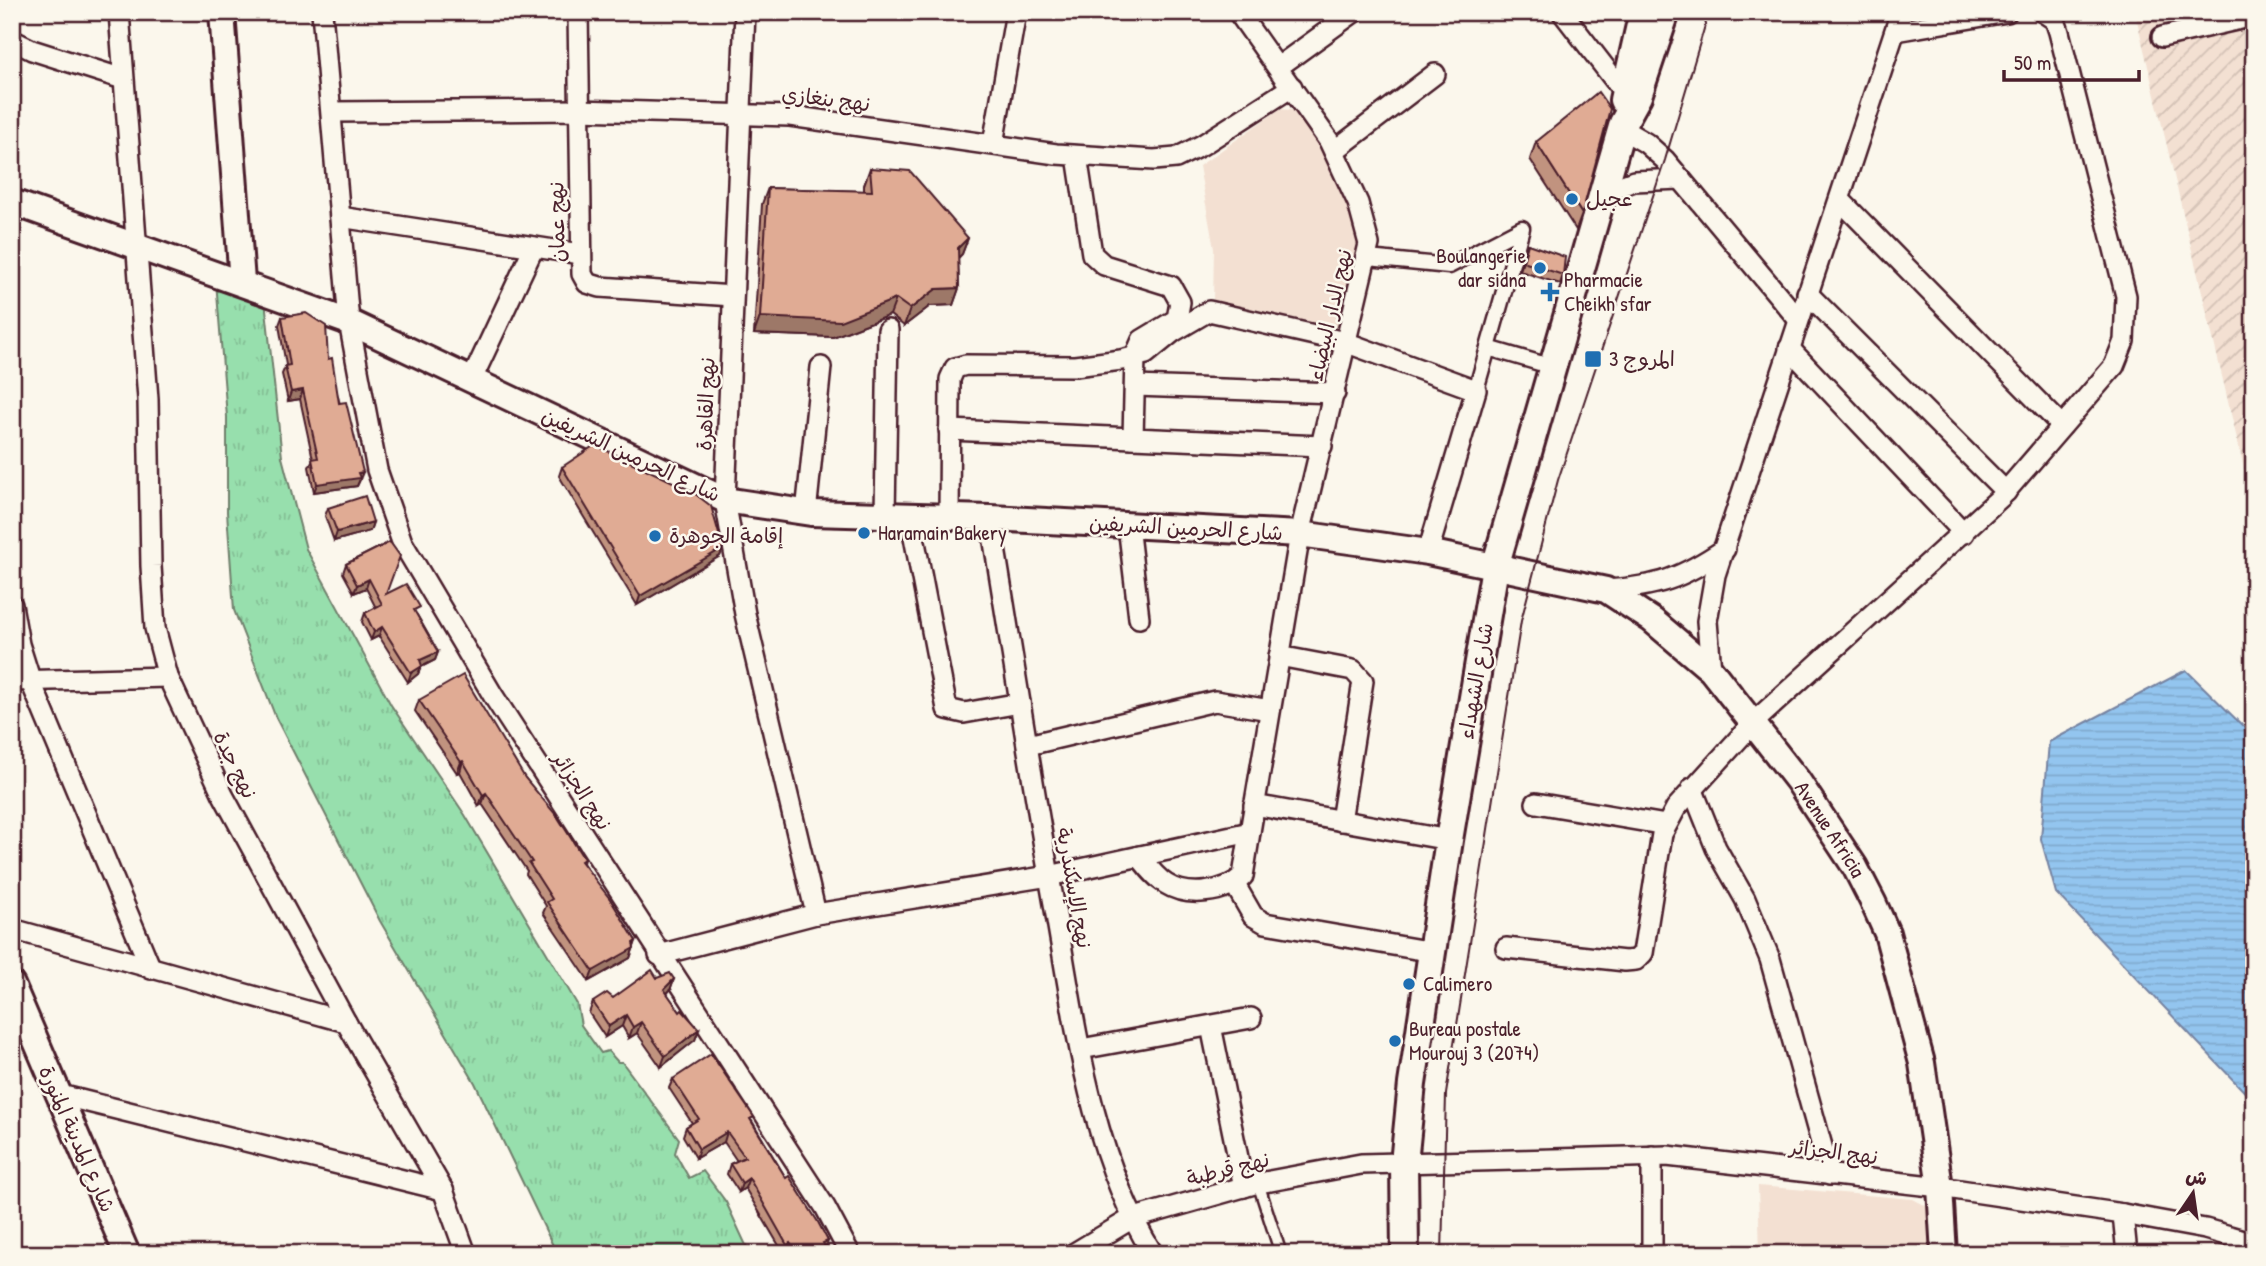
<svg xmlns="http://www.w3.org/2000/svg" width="2266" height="1266" font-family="'Patrick Hand','Playpen Sans Arabic',sans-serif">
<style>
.built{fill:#f3e0d2}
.industrial{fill:url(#industrial-furrows)}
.grass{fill:url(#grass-tufts);stroke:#707f6c;stroke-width:2}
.water{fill:url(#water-rules);stroke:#7683a1;stroke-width:2}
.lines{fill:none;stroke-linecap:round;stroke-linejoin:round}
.service-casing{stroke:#4a1f2b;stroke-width:15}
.pedestrian-casing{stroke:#4a1f2b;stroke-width:19}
.minor-casing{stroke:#4a1f2b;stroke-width:24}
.tertiary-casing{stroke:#4a1f2b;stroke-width:30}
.secondary-casing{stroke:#4a1f2b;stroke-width:32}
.service{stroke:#fbf7ec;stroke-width:10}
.pedestrian{stroke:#fbf7ec;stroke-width:14}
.minor{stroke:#fbf7ec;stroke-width:19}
.tertiary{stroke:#fbf7ec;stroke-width:24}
.secondary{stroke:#fbf7ec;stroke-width:26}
.tram{stroke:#4a1f2b;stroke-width:2}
.wall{fill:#c1937f;stroke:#4a1f2b;stroke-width:2}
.shaded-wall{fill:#9d7868;stroke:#4a1f2b;stroke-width:2}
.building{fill:#e0ab94;stroke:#4a1f2b;stroke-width:2}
.poi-dot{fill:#1f6fb2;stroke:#fbf7ec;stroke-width:2.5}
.labels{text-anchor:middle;stroke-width:5;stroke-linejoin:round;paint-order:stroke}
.street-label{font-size:21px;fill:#4a1f2b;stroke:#fbf7ec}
.poi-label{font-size:21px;fill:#4a1f2b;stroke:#fbf7ec;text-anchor:start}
</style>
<defs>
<pattern id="industrial-furrows" width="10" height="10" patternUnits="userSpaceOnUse" patternTransform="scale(1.75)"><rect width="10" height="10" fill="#f3e0d2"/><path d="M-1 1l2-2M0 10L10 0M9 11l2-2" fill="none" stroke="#d2c0b4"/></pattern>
<pattern id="grass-tufts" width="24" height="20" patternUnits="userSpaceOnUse" patternTransform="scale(1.75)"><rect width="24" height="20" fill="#97dfad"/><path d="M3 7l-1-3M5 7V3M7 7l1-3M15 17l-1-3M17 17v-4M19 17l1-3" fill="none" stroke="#84bf95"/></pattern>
<pattern id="water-rules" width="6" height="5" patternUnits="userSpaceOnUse" patternTransform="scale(1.75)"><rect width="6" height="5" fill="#93c5ef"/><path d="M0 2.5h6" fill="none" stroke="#80a9cd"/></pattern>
</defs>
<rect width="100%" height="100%" fill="#fbf7ec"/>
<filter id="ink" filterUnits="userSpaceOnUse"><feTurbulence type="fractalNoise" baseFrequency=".0143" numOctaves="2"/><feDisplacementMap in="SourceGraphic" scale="14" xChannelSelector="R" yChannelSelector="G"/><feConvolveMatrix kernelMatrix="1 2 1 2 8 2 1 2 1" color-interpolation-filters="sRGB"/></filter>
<g filter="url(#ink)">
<!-- built -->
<g class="built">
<polygon points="1280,109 1302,111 1331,154 1366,252 1348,331 1213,301 1214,249 1199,166"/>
<polygon points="1758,1186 1913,1199 1930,1208 1936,1254 1760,1254"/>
</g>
<!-- industrial -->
<polygon class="industrial" points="2135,12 2254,12 2254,510"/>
<!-- grass -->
<polygon class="grass" points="216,281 265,300 282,457 306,549 391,705 465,815 577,1004 581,1025 601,1053 608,1051 618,1062 622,1062 679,1139 675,1153 689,1178 703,1171 726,1202 750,1254 557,1254 475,1083 380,921 276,718 234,610 227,512 227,417"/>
<!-- water -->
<polygon class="water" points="2186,670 2254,737 2254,1102 2056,893 2041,839 2049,742"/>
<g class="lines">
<!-- service casing -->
<g class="service-casing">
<polyline id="service" points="1258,1183 1281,1254"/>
</g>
<!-- pedestrian casing -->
<g class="pedestrian-casing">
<g id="pedestrian">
<polyline points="1368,258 1449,266 1522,228 1476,390"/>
<polyline points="1488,348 1553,367"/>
</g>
</g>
<!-- minor casing -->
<g class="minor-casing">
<g id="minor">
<polyline points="119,12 148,399 151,566 155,628 168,677 223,795 346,1022 443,1190 466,1254"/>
<polyline points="322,12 349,322 377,470 402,542 494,697 825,1207 850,1254"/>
<polyline points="578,12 582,274 587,283 600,287 733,296"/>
<polyline points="745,12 725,500 745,614 816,914"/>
<polyline points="1562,12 1623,91 1634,95"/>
<polyline points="1896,31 2007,12"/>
<polyline points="2162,37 2254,16"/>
<polyline points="12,40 32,50 123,79"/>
<polyline points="1278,67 1354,12"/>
<polyline points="332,112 578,110 790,116 1056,154 1154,160 1176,158 1202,145 1292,87"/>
<polyline points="1622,129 1646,143 1665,160 1798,319"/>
<polyline points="993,144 1016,12"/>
<polyline points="1334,151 1435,74"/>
<polyline points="1077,156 1092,254 1104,265 1171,286 1180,302 1177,319 1142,340 1135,356 1133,438 1322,446"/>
<polyline points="1604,192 1634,181 1681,179"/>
<polyline points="1841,201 2062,426"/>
<polyline points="340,217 580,254"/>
<polyline points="1807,293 2006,492"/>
<polyline points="1789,348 1964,533"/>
<polyline points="472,379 534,247"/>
<polyline points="1135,386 1335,393"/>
<polyline points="949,430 1133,438"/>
<polyline points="806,513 821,367"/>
<polyline points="885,515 888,330"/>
<polyline points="910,516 947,709 964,713 1020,703"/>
<polyline points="949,517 950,379 955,368 966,365 1075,366 1121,360 1146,354 1173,332 1209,311 1345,342 1476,390 1428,552"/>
<path d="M990,518C1012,650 1032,783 1056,915C1076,1029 1091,1154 1153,1254"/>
<polyline points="1128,525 1139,618"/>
<path d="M1606,590C1658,587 1682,578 1725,549"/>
<polyline points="12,605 19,644 31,682 151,969"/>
<polyline points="1279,656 1353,670 1363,681 1341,821"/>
<polyline points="1711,670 1707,621 1715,575 1901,12"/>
<polyline points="12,681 168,677"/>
<polyline points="1028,745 1215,701 1270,710"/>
<polyline points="1692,788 1716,848 1745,899 1770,959 1830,1175"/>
<polyline points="1536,803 1666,825"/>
<polyline points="1254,805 1449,840"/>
<path d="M1139,856C1147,866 1155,877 1166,884C1188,898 1225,893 1243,876L1250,832"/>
<polyline points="1234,883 1253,916 1265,923 1433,952"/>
<polyline points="12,929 346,1022"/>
<polyline points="1506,948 1625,961 1636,960 1643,953 1662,834 1676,808 1754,722 2001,497 2114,366 2124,341 2126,296 2059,32 2055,20 2043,12"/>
<polyline points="659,955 816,914 1049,876 1250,832 1300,534 1369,244 1358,203 1329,141 1238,12"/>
<polyline points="1211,1026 1244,1187"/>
<polyline points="1081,1049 1251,1018"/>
<polyline points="56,1094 443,1190"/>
<polyline points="2123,1214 2127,1254"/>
<polyline points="1073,1254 1131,1219 1254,1184 1361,1164 1667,1156 1940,1187 2123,1214 2205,1229 2254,1243"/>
<polyline points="1652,1254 1652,1156"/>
</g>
</g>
<!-- tertiary casing -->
<g class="tertiary-casing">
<g id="tertiary">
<polyline points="222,12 242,282"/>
<path id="s1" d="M12,202L349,322L725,500L811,513L990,518L1300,534L1428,552L1606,590L1652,620L1711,670L1798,781L1855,867L1873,902L1887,933L1922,1063L1940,1187L1944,1254"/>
<polyline points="12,985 127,1254"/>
</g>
</g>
<!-- secondary casing -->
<g class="secondary-casing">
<g id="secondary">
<polyline points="1623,100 1643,12"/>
<polyline points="1405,1254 1404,1163 1412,1084 1449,840 1495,567 1623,123 1638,96 1666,12"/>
</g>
</g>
<!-- service -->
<use href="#service" class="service"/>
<!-- pedestrian -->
<use href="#pedestrian" class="pedestrian"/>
<!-- minor -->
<use href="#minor" class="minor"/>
<!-- tertiary -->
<use href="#tertiary" class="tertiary"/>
<!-- secondary -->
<use href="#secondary" class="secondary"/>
<!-- tram -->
<polyline class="tram" points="1442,1254 1446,1094 1521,621 1558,480 1665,160 1709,12"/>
</g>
<!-- wall -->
<g class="wall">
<polygon points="1536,142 1582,214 1576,230 1530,159"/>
<polygon points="870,168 968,238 962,254 958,258 959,288 953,305 930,306 904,326 890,315 833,337 754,334 762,204 768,188 864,191 864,185"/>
<polygon points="1528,244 1563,275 1560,284 1520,271"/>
<polygon points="282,317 328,359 360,480 357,486 314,492 309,467 313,459 300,399 288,401 282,374 286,365 279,325"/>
<polygon points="562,467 723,548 720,556 637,605 559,476"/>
<polygon points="328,508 373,522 370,531 334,541 325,516"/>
<polygon points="390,542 386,594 417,615 438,652 435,660 421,667 418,674 408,682 379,636 371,640 362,622 365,613 376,608 366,588 354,593 343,573 346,564"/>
<polygon points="419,700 525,778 584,859 583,863 636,941 630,958 589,981 543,913 546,906 526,874 527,871 482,804 479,806 460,772 457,773 415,711"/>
<polygon points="657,978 674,979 670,990 667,994 680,1012 699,1029 695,1040 661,1067 637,1033 629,1038 622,1026 605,1037 589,1013 593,1002 613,998"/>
<polygon points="673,1079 752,1121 786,1178 828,1241 826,1248 829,1254 788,1254 787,1252 784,1254 745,1188 739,1192 727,1174 730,1164 737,1161 724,1142 696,1158 683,1136 686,1127 692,1123 669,1088"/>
</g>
<!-- shaded-wall -->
<g class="shaded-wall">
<polygon points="968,238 962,254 952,265 958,248"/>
<polygon points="959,288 953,305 930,306 904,326 910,309 936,289"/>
<polygon points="896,299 890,315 833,337 754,334 760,317"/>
<polygon points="303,390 300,399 288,401 291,392"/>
<polygon points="363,472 357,486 314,492 317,484"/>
<polygon points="373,522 370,531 334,541 337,532"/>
<polygon points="723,548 720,556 637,605 640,596"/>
<polygon points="369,579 366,588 354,593 357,585"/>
<polygon points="382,627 379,636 371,640 374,632"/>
<polygon points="438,652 435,660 421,667 418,674 408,682 411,673 420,660"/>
<polygon points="463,761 460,772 457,773 461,762"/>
<polygon points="486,793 482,804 479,806 483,795"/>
<polygon points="636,941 630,958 589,981 593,971"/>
<polygon points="674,979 670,990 660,1001 664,989"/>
<polygon points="626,1015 622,1026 605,1037 609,1026"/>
<polygon points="641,1022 637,1033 629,1038 633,1027"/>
<polygon points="699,1029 695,1040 661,1067 665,1056"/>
<polygon points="727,1132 724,1142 696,1158 699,1149"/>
<polygon points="749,1178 745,1188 739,1192 742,1183"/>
<polygon points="790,1243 787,1252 784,1254 787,1245"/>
</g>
<!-- building -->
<g class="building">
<polygon points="1598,92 1610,109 1582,214 1536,142"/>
<polygon points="870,168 910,171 968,238 958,248 959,288 936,289 910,309 896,299 840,321 760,317 768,188 872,191"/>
<polygon points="1528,244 1565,257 1563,275 1523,262"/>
<polygon points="306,313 326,326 328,359 332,358 339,403 346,402 363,472 358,473 360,478 317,484 312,459 318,458 303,390 291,392 285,366 290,365 282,317"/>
<polygon points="595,445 690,490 711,506 723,548 640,596 562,467"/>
<polygon points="365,496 373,522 337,532 328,508"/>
<polygon points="390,542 400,556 386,594 406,584 420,607 414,610 438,652 420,660 422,666 411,673 382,627 374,632 365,613 382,604 369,579 357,585 346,564"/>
<polygon points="463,675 525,778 557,816 584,859 581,861 610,899 636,941 633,943 634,948 593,971 547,902 552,899 529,863 532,862 486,793 483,795 463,761 461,762 419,700"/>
<polygon points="652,970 657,978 670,973 674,979 664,989 680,1012 682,1010 699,1029 665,1056 641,1022 633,1027 626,1015 609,1026 593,1002 607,993 613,998"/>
<polygon points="711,1054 754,1117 750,1119 786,1178 789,1176 818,1222 828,1241 823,1243 829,1254 797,1254 790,1243 787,1245 749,1178 742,1183 730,1164 745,1157 727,1132 699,1149 686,1127 699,1119 673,1079"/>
</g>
</g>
<!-- markers -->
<g class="poi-dot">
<circle cx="1572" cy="199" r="7"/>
<circle cx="1540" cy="268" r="7"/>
<path d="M1546.5 281.5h7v7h7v7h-7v7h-7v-7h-7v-7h7z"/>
<rect x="1584" y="350" width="18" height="18" rx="3.5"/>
<circle cx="864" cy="533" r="7"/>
<circle cx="655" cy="536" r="7"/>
<circle cx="1409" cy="984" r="7"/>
<circle cx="1395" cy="1041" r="7"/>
</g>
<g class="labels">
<!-- street labels -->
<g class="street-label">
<text transform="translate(826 99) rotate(7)" y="7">نهج بنغازي</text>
<text transform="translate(557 222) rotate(-91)" y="7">نهج عمان</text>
<text transform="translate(1330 315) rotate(-77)" y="7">نهج الدار البيضاء</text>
<text transform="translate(706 404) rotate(-88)" y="7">نهج القاهرة</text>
<text transform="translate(631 455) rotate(25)" y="7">شارع الحرمين الشريفين</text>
<text transform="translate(1186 528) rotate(3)" y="7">شارع الحرمين الشريفين</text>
<text transform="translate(1476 681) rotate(-80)" y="7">شارع الشهداء</text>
<text transform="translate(235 765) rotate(64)" y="7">نهج جدة</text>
<text transform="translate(582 791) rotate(57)" y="7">نهج الجزائر</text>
<text dy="7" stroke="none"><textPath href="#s1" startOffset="1993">Avenue Africia</textPath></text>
<text transform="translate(1074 888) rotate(80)" y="7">نهج الإسكندرية</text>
<text transform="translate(77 1139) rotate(66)" y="7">شارع المدينة المنورة</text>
<text transform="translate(1834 1152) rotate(7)" y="7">نهج الجزائر</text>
<text transform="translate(1228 1169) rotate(-14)" y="7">نهج قرطبة</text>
</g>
<!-- poi labels -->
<g class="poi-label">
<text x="1586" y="206">عجيل</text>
<text x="1526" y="263" text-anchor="end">Boulangerie<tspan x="1526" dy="24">dar sidna</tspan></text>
<text x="1564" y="287">Pharmacie<tspan x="1564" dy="24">Cheikh sfar</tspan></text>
<text x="1609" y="366">المروج 3</text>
<text x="878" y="540">Haramain Bakery</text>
<text x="669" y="543">إقامة الجوهرة</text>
<text x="1423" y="991">Calimero</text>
<text x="1409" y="1036">Bureau postale<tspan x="1409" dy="24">Mourouj 3 (2074)</tspan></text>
</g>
</g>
<!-- margin -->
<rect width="2266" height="1266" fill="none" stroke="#fbf7ec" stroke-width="42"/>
<rect x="21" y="21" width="2224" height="1224" fill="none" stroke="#4a1f2b" stroke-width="2.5" filter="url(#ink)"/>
<!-- north arrow -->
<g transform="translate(2193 1193) rotate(13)" stroke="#fbf7ec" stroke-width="5" paint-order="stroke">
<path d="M0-5L12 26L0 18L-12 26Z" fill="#4a1f2b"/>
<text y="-10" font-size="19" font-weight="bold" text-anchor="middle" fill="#4a1f2b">ش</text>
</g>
<!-- scale -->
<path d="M2004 70v10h135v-10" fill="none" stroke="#4a1f2b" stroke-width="3.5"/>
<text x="2014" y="70" font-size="21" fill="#4a1f2b" stroke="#fbf7ec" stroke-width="5" paint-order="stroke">50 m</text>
</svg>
